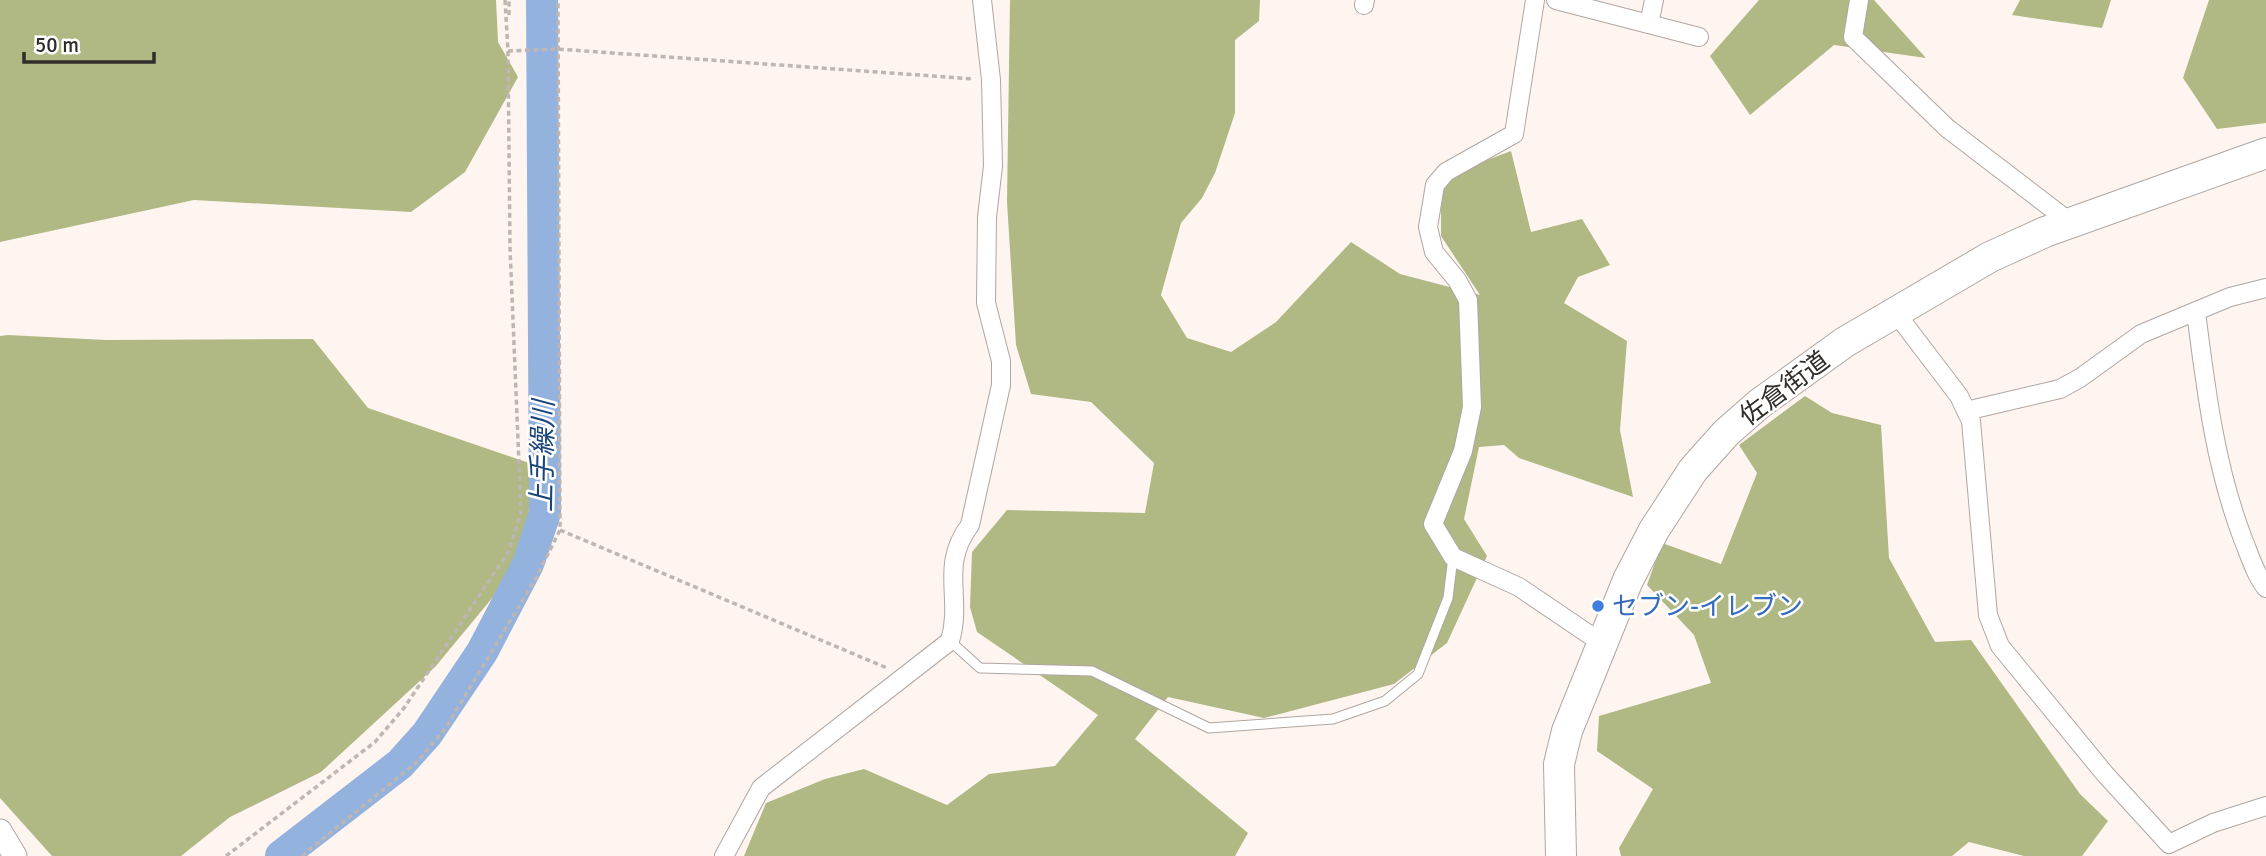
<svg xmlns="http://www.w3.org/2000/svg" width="2266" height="856" font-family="Signika,'Noto Sans JP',sans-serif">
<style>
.forest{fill:#b0b884}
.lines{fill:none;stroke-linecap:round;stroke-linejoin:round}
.river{stroke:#93b2dd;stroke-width:32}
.service-casing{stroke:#afa6a2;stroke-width:11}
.minor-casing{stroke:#afa6a2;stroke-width:20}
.tertiary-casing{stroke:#afa6a2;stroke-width:25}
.primary-casing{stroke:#afa6a2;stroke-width:32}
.path{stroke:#bdb6b2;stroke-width:3.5;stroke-dasharray:5 3.5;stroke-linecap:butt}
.service{stroke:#fff;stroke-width:9}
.minor{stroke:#fff;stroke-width:18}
.tertiary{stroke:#fff;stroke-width:23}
.primary{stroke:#fff;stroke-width:30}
.shop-dot{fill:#3f7fe0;stroke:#fff;stroke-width:2.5}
.labels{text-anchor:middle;stroke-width:5;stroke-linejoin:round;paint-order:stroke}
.street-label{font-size:26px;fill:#302d2b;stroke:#fff}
.shop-label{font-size:26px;fill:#366cbe;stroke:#fff;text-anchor:start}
.water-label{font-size:28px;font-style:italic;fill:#1b4479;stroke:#fff}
</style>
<rect width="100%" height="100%" fill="#fef5f0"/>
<!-- forest -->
<g class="forest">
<polygon points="0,0 496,0 498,42 518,77 465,172 411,212 194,200 0,242"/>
<polygon points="1010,0 1260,0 1259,21 1235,40 1235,113 1215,173 1202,198 1181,223 1161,295 1187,338 1231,352 1276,322 1351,242 1400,274 1480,295 1441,236 1441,188 1461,170 1511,151 1531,232 1582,219 1610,265 1578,277 1564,303 1627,341 1620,430 1633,497 1519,458 1504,445 1479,447 1464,519 1487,556 1447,643 1394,684 1264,718 1168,697 1135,739 1248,833 1235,856 744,856 766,803 825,779 864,769 947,805 989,774 1055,766 1098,715 977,632 970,607 972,552 1007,510 1145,513 1154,463 1091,402 1031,394 1016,345 1007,202"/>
<polygon points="1759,0 1874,0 1926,58 1834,45 1750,115 1710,56"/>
<polygon points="2020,0 2111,0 2102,28 2012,15"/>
<polygon points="2209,0 2266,0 2266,123 2217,129 2183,78"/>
<polygon points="8,335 106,340 313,339 368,408 535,465 522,562 435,667 321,772 230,817 181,856 52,856 0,798 0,336"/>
<polygon points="1805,396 1832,413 1881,425 1889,558 1935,642 1971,640 2080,794 2108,821 2082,856 2024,856 1969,842 1952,856 1621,856 1619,848 1653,789 1597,751 1599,716 1711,683 1694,635 1647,585 1662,543 1721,564 1757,473 1739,445"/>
</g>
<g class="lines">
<!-- river -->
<polyline class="river" points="281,856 400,764 427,734 482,652 528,564 545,513 542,0"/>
<!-- service casing -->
<g class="service-casing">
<polyline id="service" points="950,641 980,668 1092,671 1209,728 1333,719 1385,701 1418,674 1448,598 1453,557"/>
</g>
<!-- minor casing -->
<g class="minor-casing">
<g id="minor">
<polyline points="1535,0 1514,134 1446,172 1435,185 1428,227 1434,252 1457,280 1468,300 1472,407 1463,451 1433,524 1453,557 1519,587 1603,644"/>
<polyline points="1556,0 1699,37"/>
<polyline points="1859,0 1853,37 1947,128 2071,223"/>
<polyline points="1364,5 1365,0"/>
<polyline points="1649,24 1654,0"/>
<polyline points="1895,312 1959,396 1971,421 1988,615 2000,646 2105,774 2169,844 2213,823 2266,806"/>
<path d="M2196,312C2206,390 2215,466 2243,539C2250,556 2255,574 2266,588"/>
<polyline points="1966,411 2060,389 2080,378 2141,334 2230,297 2266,288"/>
<path d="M724,856L761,788L950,641C963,597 939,566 970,525L1001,385V361L986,303L987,217L993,166L991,80L982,0"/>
</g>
</g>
<!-- tertiary casing -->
<g class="tertiary-casing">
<polyline id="tertiary" points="0,831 15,856"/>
</g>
<!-- primary casing -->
<g class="primary-casing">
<polyline id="primary" points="1561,856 1559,764 1567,731 1628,580 1654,530 1693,470 1726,433 1759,404 1845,342 1990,257 2045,232 2266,153"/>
</g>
<!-- path -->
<g class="path">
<polyline points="505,0 508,51 557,49 974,79"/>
<polyline points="509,15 509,0"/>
<polyline points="560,530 887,668"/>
<polyline points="226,856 375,742 404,708 509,551 521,512 510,248 508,51"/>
<polyline points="302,856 417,762 445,729 536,578 560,530 558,0"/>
</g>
<!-- service -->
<use href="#service" class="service"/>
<!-- minor -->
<use href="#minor" class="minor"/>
<!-- tertiary -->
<use href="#tertiary" class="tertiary"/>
<!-- primary -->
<use href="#primary" class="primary"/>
</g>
<!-- markers -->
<circle class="shop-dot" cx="1598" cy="606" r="7"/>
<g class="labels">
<!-- street labels -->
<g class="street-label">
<text transform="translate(1784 388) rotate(-37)" y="9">佐倉街道</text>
</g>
<!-- shop labels -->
<g class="shop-label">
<text x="1612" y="615">セブン-イレブン</text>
</g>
<!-- water labels -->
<g class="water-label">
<text transform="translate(542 456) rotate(-89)" y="10">上手繰川</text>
</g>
</g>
<!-- scale -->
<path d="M24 52v10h130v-10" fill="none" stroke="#302d2b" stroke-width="3.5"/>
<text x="35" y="52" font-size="21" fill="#302d2b" stroke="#ffffff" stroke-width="5" paint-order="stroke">50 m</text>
</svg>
